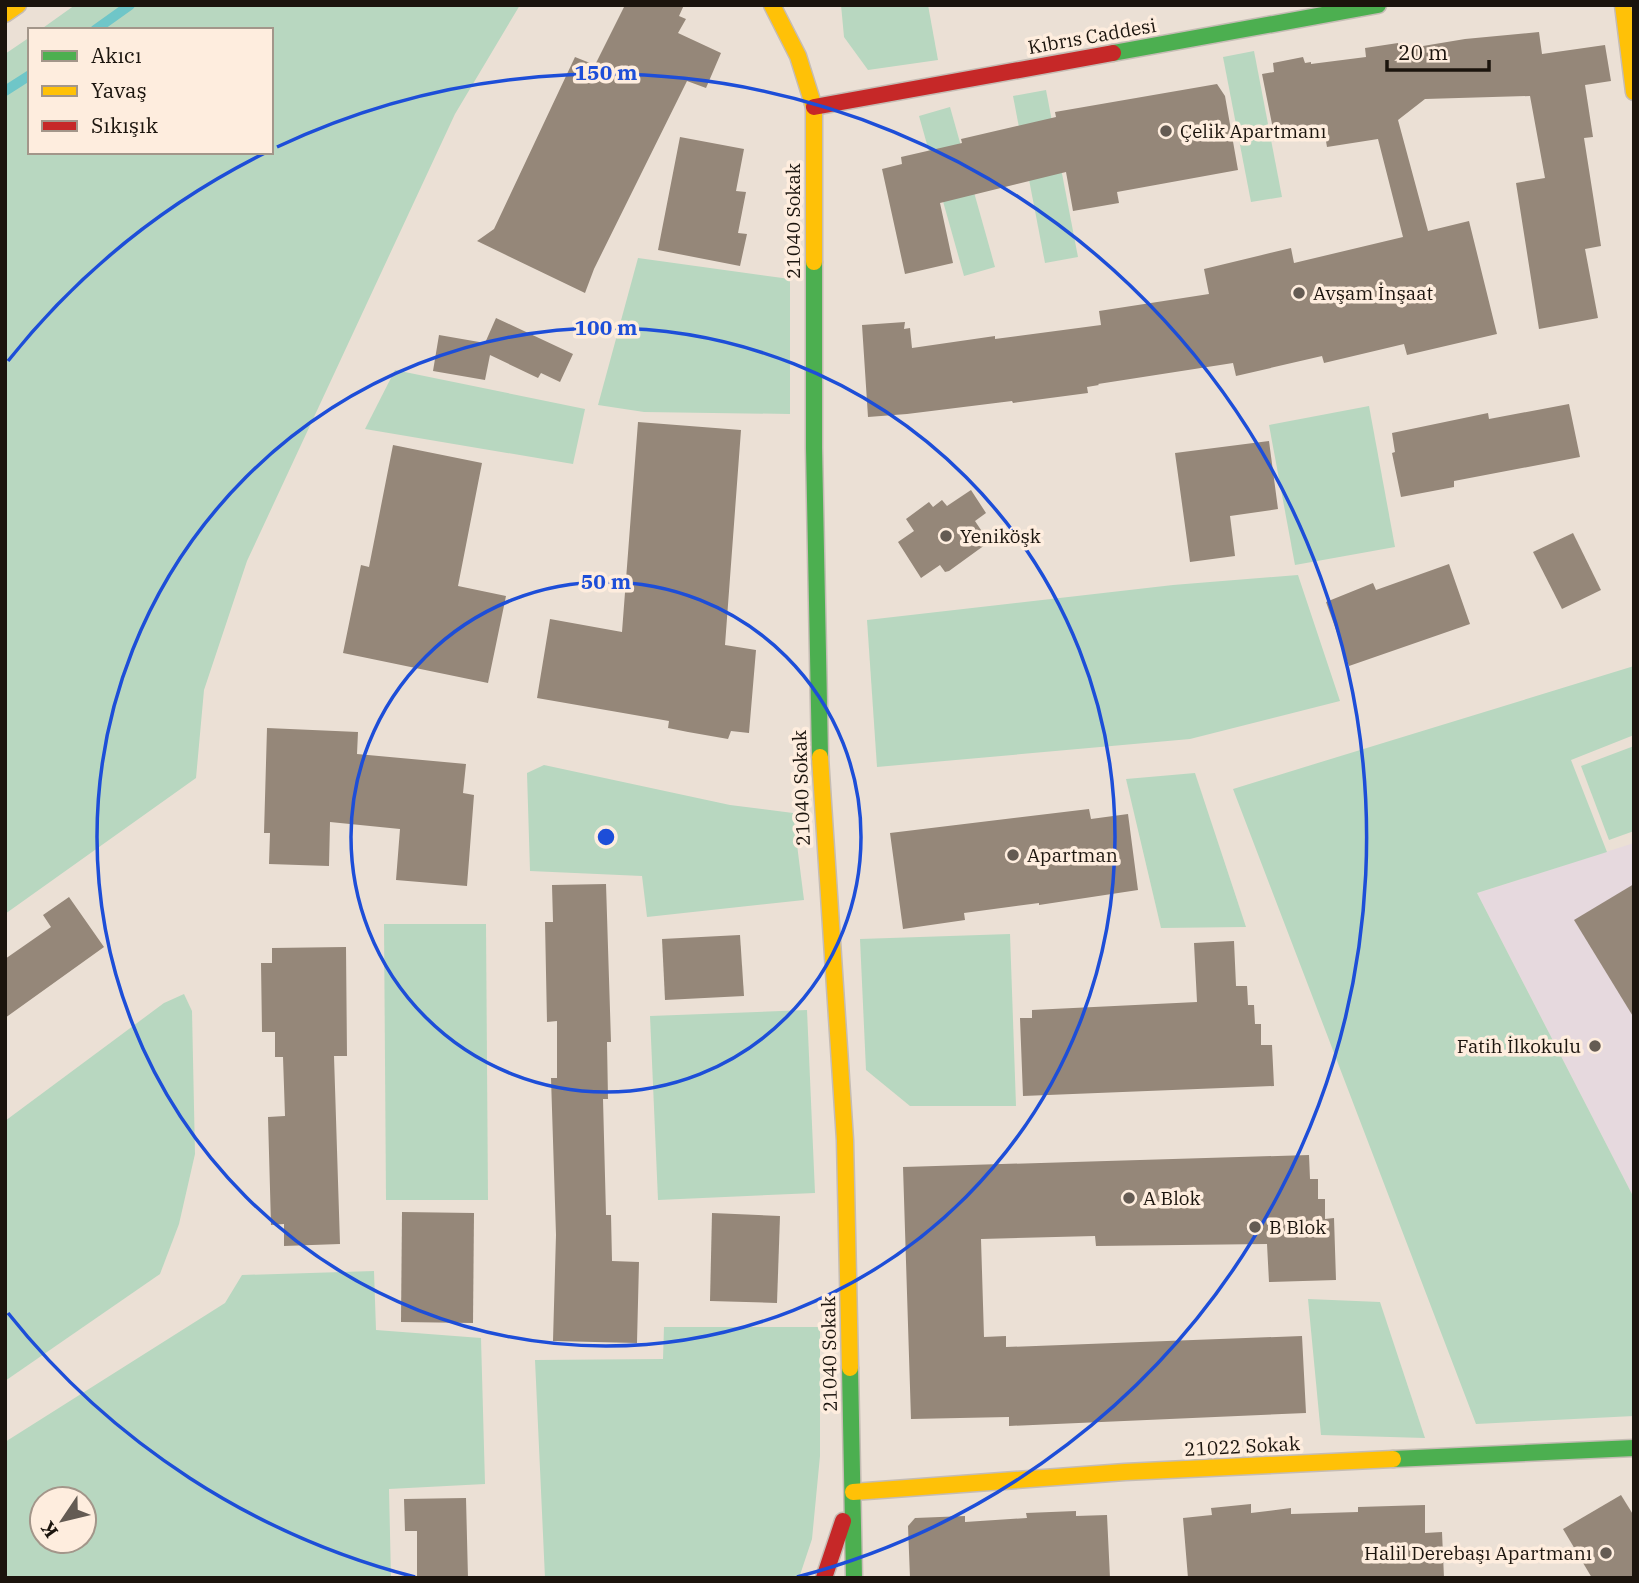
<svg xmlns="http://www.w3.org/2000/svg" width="1639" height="1583" font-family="'IBM Plex Serif',serif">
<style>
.education{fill:#e6d9de}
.green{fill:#b8d7c0;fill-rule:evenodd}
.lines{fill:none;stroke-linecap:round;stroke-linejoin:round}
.stream{stroke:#6fc6c8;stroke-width:10}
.building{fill:#958779}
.fast-casing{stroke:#c5bcb4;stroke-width:19}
.slow-casing{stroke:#c5bcb4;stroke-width:19}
.jam-casing{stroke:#c5bcb4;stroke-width:19}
.fast{stroke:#4caf50;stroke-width:16}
.slow{stroke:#ffc107;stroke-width:16}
.jam{stroke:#c62828;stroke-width:16}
.ring{fill:none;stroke:#1d4ed8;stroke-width:3.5}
.poi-dot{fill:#645b53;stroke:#feedde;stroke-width:2.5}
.labels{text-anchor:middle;stroke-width:7;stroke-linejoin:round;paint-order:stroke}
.street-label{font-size:19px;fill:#1b140d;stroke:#feedde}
.poi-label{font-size:19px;fill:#1b140d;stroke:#feedde;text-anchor:start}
.centre{fill:#1d4ed8;stroke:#feedde;stroke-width:3.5}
.ring-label{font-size:21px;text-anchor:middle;font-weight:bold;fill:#1d4ed8;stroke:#feedde;stroke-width:7;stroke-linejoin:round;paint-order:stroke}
</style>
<rect width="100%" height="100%" fill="#ebe0d5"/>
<!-- education -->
<polygon class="education" points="1634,843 1634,1198 1477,893"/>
<!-- green -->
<g class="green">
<polygon points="75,5 520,5 455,114 247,561 204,690 196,778 5,914 5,54 30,37 30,152 271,152 271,30 40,30"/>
<polygon points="841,5 928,5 938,60 868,70 844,37"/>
<polygon points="1254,51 1282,197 1251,202 1223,57"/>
<polygon points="1046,90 1078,257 1045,263 1013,96"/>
<polygon points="950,107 995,267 964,276 919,116"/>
<polygon points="638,258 790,279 790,414 644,412 598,405"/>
<polygon points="395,370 585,409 573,464 365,429"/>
<polygon points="1369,406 1395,547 1295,565 1269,425"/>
<polygon points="1298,575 1340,701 1190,739 877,767 867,620 1173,585"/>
<polygon points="1634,666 1634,735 1571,760 1607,852 1477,893 1634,1198 1634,1416 1476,1424 1233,789"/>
<polygon points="1634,746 1634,831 1609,840 1581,766"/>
<polygon points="544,765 730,805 793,813 804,900 647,917 642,876 530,871 527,773"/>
<polygon points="1195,773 1246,927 1161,928 1126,779"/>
<polygon points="384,924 486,924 488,1200 386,1200"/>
<polygon points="1010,934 1016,1106 910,1106 866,1070 860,939"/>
<polygon points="184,994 192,1011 195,1154 179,1224 160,1274 5,1381 5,1121 164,1003"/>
<polygon points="807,1010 815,1193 658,1200 650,1016"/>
<path d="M374,1271L376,1330L481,1338L485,1484L389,1489L391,1578H5V1442L225,1303L242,1275ZM42,1499H84V1541H42Z"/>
<polygon points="1308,1299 1380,1302 1425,1438 1321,1435"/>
<polygon points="664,1327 820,1327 820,1456 812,1539 799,1578 545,1578 535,1360 663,1359"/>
</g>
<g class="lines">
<!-- stream -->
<g class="stream">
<polyline points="95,30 130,5"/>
<polyline points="5,91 30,75"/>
</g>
</g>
<!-- building -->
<g class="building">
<polygon points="625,5 684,5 679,16 686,19 678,33 721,53 706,88 687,81 594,269 585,293 477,241 494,229 575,57 595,65"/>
<polygon points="1539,32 1542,54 1605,45 1611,81 1585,85 1593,137 1584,138 1601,246 1585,249 1598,318 1539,329 1516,183 1545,178 1530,96 1425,99 1398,120 1428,231 1469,221 1497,334 1407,355 1404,344 1324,363 1322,356 1236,376 1233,363 1098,384 1099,385 1087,387 1088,393 1013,403 1012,401 907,414 868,417 862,325 905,322 904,329 910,328 912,348 995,336 995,339 1101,325 1099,311 1209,294 1204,269 1291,248 1294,263 1403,237 1378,139 1327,147 1323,124 1274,134 1262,74 1274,72 1273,63 1303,57 1305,63 1311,62 1311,64 1366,57 1365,48 1398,43 1399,50 1465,39"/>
<polygon points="1217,84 1225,96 1238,170 1117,192 1119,203 1073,211 1066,172 940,203 953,263 905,274 882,169 902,164 901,157 962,143 961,139 1056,117 1055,112"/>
<polygon points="680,137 744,149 736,191 746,192 738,233 747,234 740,266 658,250"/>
<polygon points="496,318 573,354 560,382 541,373 538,378 490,355 485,380 433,371 439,335 485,343"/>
<polygon points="1569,404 1580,457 1454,481 1454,487 1401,497 1392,453 1395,452 1392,433 1488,413 1489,419"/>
<polygon points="638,422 741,430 725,645 756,650 749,733 731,731 728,739 688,732 668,728 669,721 537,698 550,619 622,632"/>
<polygon points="1269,441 1278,509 1230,516 1235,556 1190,562 1175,453"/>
<polygon points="393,445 482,463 458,586 506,596 488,683 343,653 361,565 369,567"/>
<polygon points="971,490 986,513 975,521 989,542 949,571 945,572 940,565 921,578 898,542 914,531 906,519 929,502 933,507 942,500 947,506"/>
<polygon points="1573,533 1601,590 1562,609 1533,552"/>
<polygon points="1449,564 1470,624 1349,666 1326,602 1373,583 1376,590"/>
<polygon points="267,728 358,732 357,754 466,764 463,793 474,795 467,886 396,880 400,829 330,822 329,866 269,864 270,833 264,833"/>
<polygon points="1089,809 1091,819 1128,814 1138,890 1039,905 1039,903 964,913 965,920 903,929 890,833"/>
<polygon points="606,884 611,1042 607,1042 608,1099 603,1099 606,1215 611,1215 612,1261 639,1262 637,1343 553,1341 556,1235 551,1078 557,1078 557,1021 547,1022 545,922 553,922 552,885"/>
<polygon points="1634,884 1634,1018 1574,920"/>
<polygon points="69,897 104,947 5,1018 5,959 51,927 43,915"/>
<polygon points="740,935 744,996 665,1000 662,939"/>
<polygon points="1234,941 1236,986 1247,986 1248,1005 1254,1005 1255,1024 1261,1024 1261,1045 1272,1045 1274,1086 1023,1096 1020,1018 1032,1018 1032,1010 1197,1002 1194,943"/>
<polygon points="346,947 347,1056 334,1056 340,1244 284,1246 284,1224 271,1225 268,1117 285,1116 283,1057 275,1057 275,1032 262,1032 261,963 272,963 272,948"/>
<polygon points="1309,1155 1310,1179 1318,1179 1318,1199 1325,1199 1325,1219 1334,1218 1336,1280 1269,1282 1267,1244 1096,1246 1095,1236 981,1239 984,1337 1006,1336 1006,1347 1302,1336 1306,1413 1009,1426 1009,1417 911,1419 903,1167"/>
<polygon points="402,1212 474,1213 473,1323 401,1322"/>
<polygon points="712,1213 780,1216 777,1303 710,1301"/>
<polygon points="1621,1495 1634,1516 1634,1578 1592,1578 1563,1529"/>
<polygon points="466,1498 468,1578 417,1578 417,1531 405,1531 404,1499"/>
<polygon points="1251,1504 1251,1513 1291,1508 1291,1514 1358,1512 1358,1507 1425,1505 1425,1533 1442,1532 1444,1578 1188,1578 1183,1518 1212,1515 1211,1508"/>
<polygon points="1076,1511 1076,1516 1107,1515 1110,1578 910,1578 908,1526 915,1518 965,1516 965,1522 1027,1518 1026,1513"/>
</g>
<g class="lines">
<!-- fast casing -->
<g class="fast-casing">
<g id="fast">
<polyline points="1113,53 1378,5"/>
<polyline points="814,262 814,448 820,757"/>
<polyline points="850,1368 854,1578"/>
<polyline points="1393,1459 1634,1448"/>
</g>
</g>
<!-- slow casing -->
<g class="slow-casing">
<g id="slow">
<polyline points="772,5 798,56 814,107 814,262"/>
<polyline points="1623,5 1634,92"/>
<polyline points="5,14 18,5"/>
<polyline points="820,757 845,1140 850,1368"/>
<polyline points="853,1492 1125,1472 1393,1459"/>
</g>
</g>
<!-- jam casing -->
<g class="jam-casing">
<g id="jam">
<polyline points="814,107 1113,53"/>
<polyline points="824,1578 843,1521"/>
</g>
</g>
<!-- fast -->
<use href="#fast" class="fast"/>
<!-- slow -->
<use href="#slow" class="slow"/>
<!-- jam -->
<use href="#jam" class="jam"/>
</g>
<!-- distance rings -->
<g class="ring">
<circle cx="606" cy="837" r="255"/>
<circle cx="606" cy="837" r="509"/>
<path d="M415 1577A764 764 0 0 1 8 1313M8 361A764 764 0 0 1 265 153M277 147A764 764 0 1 1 797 1577"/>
</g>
<!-- markers -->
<g class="poi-dot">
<circle cx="1166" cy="131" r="7"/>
<circle cx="1299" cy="293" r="7"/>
<circle cx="946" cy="536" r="7"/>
<circle cx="1013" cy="855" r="7"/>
<circle cx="1595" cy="1046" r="7"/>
<circle cx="1129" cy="1198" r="7"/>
<circle cx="1255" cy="1227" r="7"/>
<circle cx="1606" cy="1553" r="7"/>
</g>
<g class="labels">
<!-- street labels -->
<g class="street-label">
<text transform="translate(1092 36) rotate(-10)" y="7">Kıbrıs Caddesi</text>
<text transform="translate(793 221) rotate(-90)" y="7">21040 Sokak</text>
<text transform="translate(801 788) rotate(-92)" y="7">21040 Sokak</text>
<text transform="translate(829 1354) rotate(-91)" y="7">21040 Sokak</text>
<text transform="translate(1242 1446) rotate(-3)" y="7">21022 Sokak</text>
</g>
<!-- poi labels -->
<g class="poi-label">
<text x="1180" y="138">Çelik Apartmanı</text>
<text x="1313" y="300">Avşam İnşaat</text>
<text x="960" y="543">Yeniköşk</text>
<text x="1027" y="862">Apartman</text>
<text x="1581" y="1053" text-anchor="end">Fatih İlkokulu</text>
<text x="1143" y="1205">A Blok</text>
<text x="1269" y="1234">B Blok</text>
<text x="1592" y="1560" text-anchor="end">Halil Derebaşı Apartmanı</text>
</g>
</g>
<circle cx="606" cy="837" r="10" class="centre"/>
<g class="ring-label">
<text x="606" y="80">150 m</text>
<text x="606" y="335">100 m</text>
<text x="606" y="589">50 m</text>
</g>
<!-- border -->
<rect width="1639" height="1583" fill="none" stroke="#1b140d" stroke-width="14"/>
<!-- legend -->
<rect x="28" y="28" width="245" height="126" fill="#feedde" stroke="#a3968a" stroke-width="2"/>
<rect x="42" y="51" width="35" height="10" fill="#4caf50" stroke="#a3968a" stroke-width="2"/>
<text x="91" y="63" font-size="21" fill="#1b140d">Akıcı</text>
<rect x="42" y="86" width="35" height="10" fill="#ffc107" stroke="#a3968a" stroke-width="2"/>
<text x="91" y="98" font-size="21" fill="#1b140d">Yavaş</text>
<rect x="42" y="121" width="35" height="10" fill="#c62828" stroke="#a3968a" stroke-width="2"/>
<text x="91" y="133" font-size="21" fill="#1b140d">Sıkışık</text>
<!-- north arrow -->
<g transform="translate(63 1520) rotate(235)"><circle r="33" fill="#feedde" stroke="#a3968a" stroke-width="2"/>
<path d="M0-5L12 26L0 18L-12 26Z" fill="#645b53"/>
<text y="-10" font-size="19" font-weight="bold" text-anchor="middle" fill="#1b140d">K</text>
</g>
<!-- scale -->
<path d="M1387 60v10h102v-10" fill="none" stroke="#1b140d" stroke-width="3.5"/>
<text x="1398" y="60" font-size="21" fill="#1b140d" stroke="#feedde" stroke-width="5" paint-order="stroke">20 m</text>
</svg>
